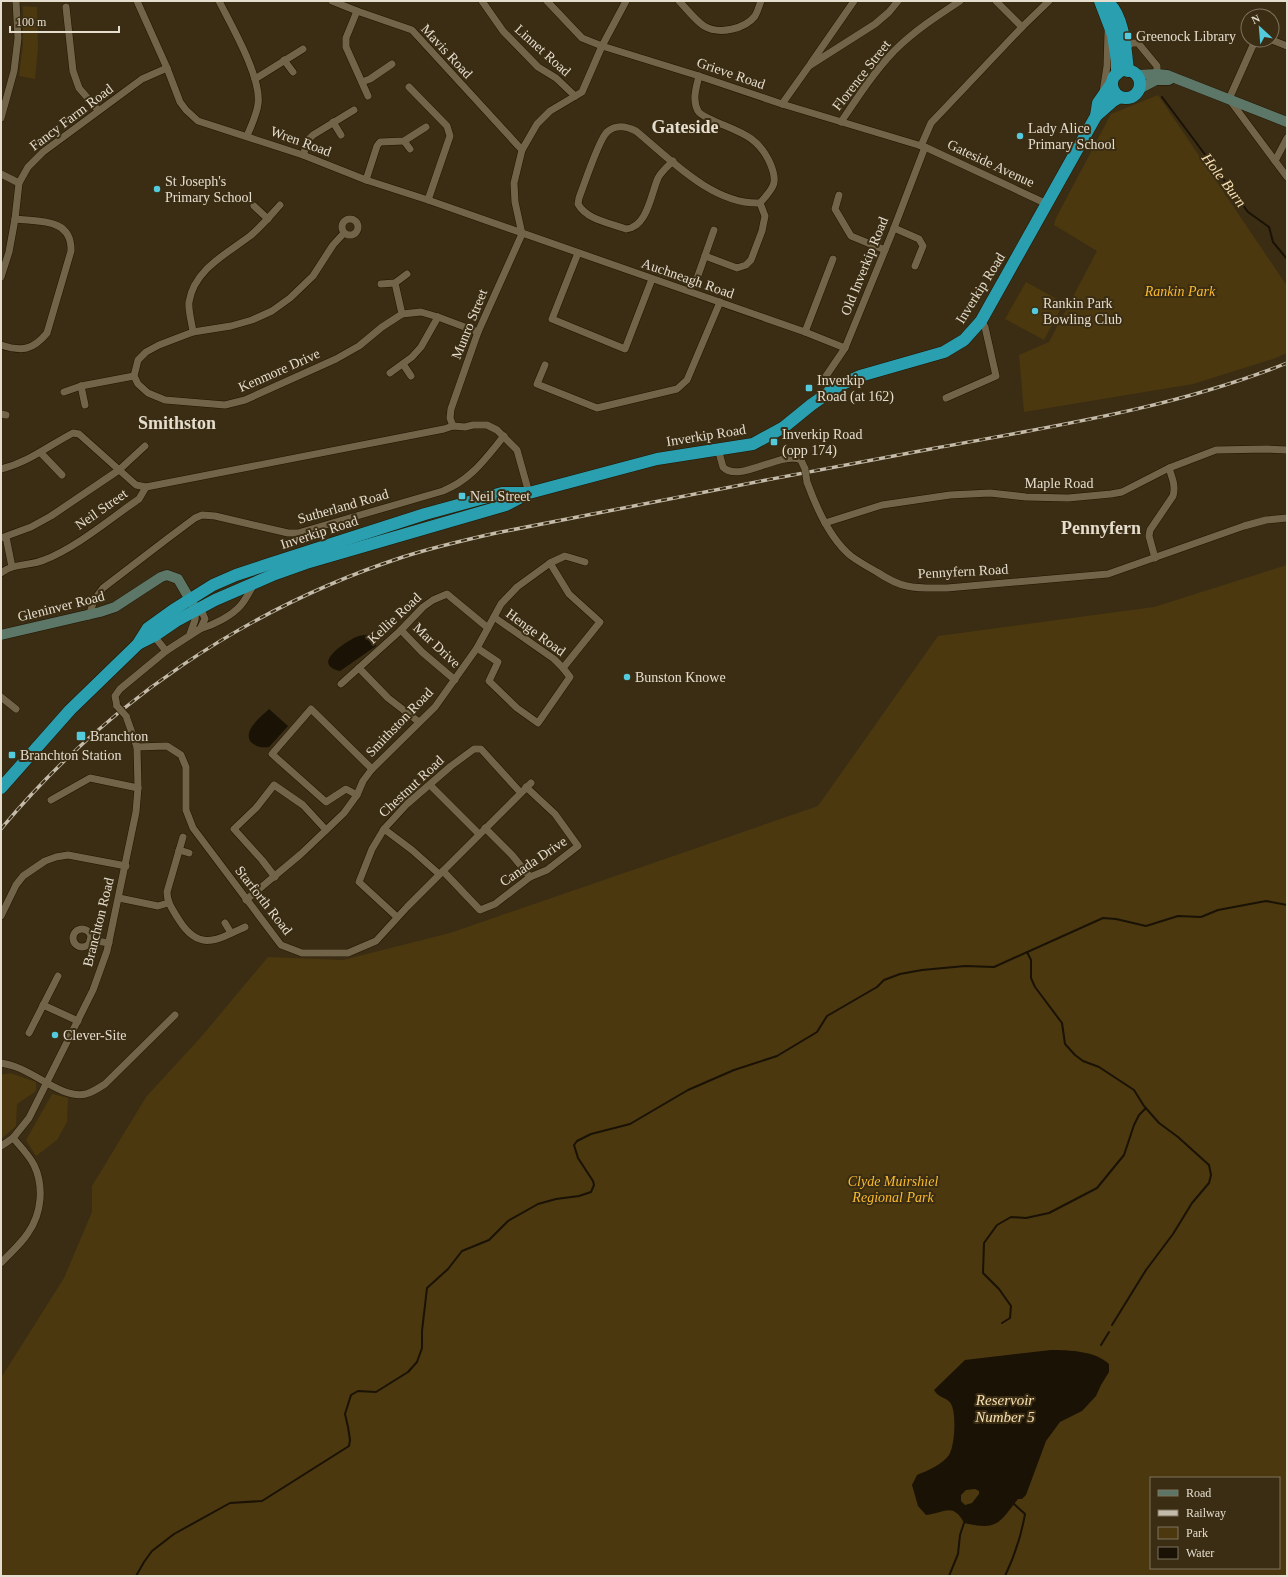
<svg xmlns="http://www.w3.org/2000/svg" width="1288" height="1577" font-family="Georgia,serif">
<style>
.green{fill:#4c380e;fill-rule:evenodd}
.water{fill:#191205;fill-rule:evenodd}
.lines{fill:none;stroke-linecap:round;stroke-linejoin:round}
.stream{stroke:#191205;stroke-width:2}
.street-casing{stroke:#211400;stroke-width:8}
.secondary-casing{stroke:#211400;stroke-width:11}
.highway-casing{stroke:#211400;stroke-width:13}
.street{stroke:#726448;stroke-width:7}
.secondary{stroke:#5c7667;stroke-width:10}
.highway{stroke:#299faf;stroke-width:12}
.rail-casing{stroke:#c4bbaa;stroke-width:3.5}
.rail{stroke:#3a2d13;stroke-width:2;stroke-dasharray:6;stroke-linecap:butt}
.street-bridge-casing{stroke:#211400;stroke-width:8;stroke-linecap:butt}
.street-bridge{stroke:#726448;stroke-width:7}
.poi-dot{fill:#54cadd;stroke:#3a2d13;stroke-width:1.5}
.labels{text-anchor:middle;stroke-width:4;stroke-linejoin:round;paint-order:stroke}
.poi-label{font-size:14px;fill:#e5ddce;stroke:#3a2d13;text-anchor:start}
.street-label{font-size:14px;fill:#e5ddce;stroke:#3a2d13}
.park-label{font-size:14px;font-style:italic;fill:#fabb2e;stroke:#3a2d13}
.water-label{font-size:15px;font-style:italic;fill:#f9e0b3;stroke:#3a2d13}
.district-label{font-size:18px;font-weight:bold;fill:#e5ddce;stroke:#3a2d13}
</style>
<rect width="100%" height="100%" fill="#3a2d13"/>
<!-- green -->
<g class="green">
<polygon points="23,6 37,7 38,47 35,79 19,76 23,45"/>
<polygon points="1158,95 1287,286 1287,353 1273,359 1193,384 1024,412 1019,355 1049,342 1097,251 1054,225 1056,218 1111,114"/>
<polygon points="1026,282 1064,303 1044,340 1005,319"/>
<path d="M1287,565V1576H1V1378L64,1278L92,1212V1186L146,1097L201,1037L268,957L343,960L450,933L818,806L938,636L1154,607ZM1151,1478H1279V1568H1151Z"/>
<polygon points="10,1073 36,1082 36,1091 17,1104 16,1126 1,1139 1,1075"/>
<polygon points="52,1094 68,1098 67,1122 57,1140 36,1156 26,1140"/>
</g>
<!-- water -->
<g class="water">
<path d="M371,634L376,640V646L340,671C311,664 344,643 356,637C361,635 366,635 371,634Z"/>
<path d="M269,709L288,726L269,747C262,748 256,747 251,742C242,731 262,716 269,709Z"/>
<path d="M1051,1350C1069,1350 1096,1351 1109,1364V1372L1101,1385L1096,1396L1082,1411L1060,1422L1046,1441L1026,1495L1022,1499H1018C999,1523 998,1531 964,1523C953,1502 945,1513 926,1515L918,1506L912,1485L917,1475C927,1471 943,1464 949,1455C955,1445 956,1416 952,1406C949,1397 939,1399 934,1390L965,1360ZM975,1489L979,1491V1494L972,1503L965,1505L961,1501V1495L966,1490Z"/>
</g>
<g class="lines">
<!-- stream -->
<g class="stream">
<polyline points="1162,97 1248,212 1269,227 1273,242 1287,259"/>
<polyline points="1027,952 1031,960 1031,978 1035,987 1062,1023 1065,1044 1075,1055 1083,1061 1099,1067 1134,1090 1144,1106 1159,1123 1178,1137 1209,1165 1211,1175 1209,1183 1192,1203 1173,1234 1146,1270 1112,1325"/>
<polyline points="1002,1323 1010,1318 1011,1306 999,1289 983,1273 984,1243 997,1225 1011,1217 1026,1218 1049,1213 1097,1188 1124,1155 1134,1125 1139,1115 1146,1108"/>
<polyline points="1101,1345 1109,1332"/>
<polyline points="136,1576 144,1562 152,1551 174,1534 230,1503 262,1501 349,1446 350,1440 348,1427 345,1414 351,1395 358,1391 376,1392 408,1372 417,1362 422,1348 422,1331 427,1288 448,1269 462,1251 489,1240 508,1221 538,1204 556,1199 579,1196 591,1192 594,1185 593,1181 578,1158 574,1145 577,1141 591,1134 630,1124 688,1090 734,1070 777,1056 817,1032 827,1016 877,987 884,980 900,974 922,970 965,966 994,967 1103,918 1116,919 1146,926 1178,916 1201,917 1218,910 1266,901 1287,905"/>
<polyline points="949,1576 958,1554 960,1535 964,1523"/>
<path d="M1005,1576C1015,1555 1021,1537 1025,1514L1014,1504"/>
</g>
<!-- street casing -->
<g class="street-casing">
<g id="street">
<polyline points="137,1 167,68 180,102 186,110 198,121 303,155 366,180 428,200 805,332 845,348"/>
<path d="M219,1C231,25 262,78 258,104C257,114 251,126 247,136"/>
<polyline points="332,1 357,11 412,30 522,150"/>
<polyline points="482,1 503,31 538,67 556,78 575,96"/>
<polyline points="547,1 582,38 602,46 699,76 782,104 925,147 1047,204"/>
<path d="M679,1C687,9 695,20 704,26C719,35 745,29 755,16C758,11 759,6 761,1"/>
<polyline points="996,1 1022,27"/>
<polyline points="66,7 73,71 79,88 98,110"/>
<polyline points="357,11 346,38 346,47 368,96"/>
<polyline points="1257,40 1254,43 1229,99 1287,177"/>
<polyline points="1272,40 1287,46"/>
<polyline points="1126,47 1132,43 1138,43 1157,66 1157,74"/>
<polyline points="284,60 293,72"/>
<polyline points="811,63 854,1"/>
<polyline points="255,79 303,49"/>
<polyline points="362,82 370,79 392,64"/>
<polyline points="409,87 447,126 450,136 428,200"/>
<polyline points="1103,92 1107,66 1108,32"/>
<polyline points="782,104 809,66 875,24 889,12 898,1"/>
<polyline points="1,118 14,71 18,38 16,1"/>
<polyline points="333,122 341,135"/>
<path d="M841,122C857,98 874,72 894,51C914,31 937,16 960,1"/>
<polyline points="404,141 410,149"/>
<polyline points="921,146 931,123 1022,27 1049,1"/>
<polyline points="303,155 309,139 313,135 354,110"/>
<path d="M673,161C668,166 661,172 658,178C651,194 647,228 626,229C610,223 587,220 578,204L579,198C584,185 599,139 607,132C616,124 626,126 636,131C670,159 713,205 760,203C773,188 779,184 770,163C758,136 739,132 714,121C709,118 701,116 698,111C692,100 696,88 699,76"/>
<polyline points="1275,161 1287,138"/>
<polyline points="1,174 19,183"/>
<polyline points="366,180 377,146 380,142 404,141 426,127"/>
<polyline points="839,195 835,209 851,236 885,250"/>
<polyline points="254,206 268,219"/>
<circle cx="350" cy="227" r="8"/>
<polyline points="894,228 919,239 923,246 915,266"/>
<polyline points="344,233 333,245 313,276 290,298 272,311 252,320 231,326 193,332 159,345 146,352 138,360 134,376 138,384 148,393 165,400 225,405 245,400 336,359 359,346 382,327 402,314 421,312 438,317 478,332"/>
<polyline points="522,234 515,202 514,183 522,150 537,124 550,111 582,92 602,46 626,1"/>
<polyline points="578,253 552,319 625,349 652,279"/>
<polyline points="705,256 737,268 746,265 751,260 762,231 765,216 760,203"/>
<polyline points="1,277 9,252 15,219 19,183 28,167 43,152 142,79 167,68"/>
<polyline points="395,283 402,314"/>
<polyline points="381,284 395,283 407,274"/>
<polyline points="695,284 714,230"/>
<path d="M193,332C192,323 188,311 189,302C194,270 226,254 250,236C261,227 270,216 280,205"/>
<polyline points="805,332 833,259"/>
<path d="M1,345C22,352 33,350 47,333L71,251C72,218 40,222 15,219"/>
<polyline points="403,364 411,376"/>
<polyline points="545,365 537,384 597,408 677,389 687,380 720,302"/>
<polyline points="390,373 412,357 421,347 438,317"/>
<polyline points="81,386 85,405"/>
<polyline points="830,390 824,379 845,348 894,228 925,147"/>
<polyline points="64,392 81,386 134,376"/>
<polyline points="946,398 996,376 985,327 981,321"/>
<polyline points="1,414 6,415"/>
<polyline points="453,426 450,418 451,409 478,332 522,234"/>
<path d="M718,449L723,467C739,484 782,450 801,460L805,469"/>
<polyline points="41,453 62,475"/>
<path d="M1,469C29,462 48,446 73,433L79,434L136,485L146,487"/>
<path d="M807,482C816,507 830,539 851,556C859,562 868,567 877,572C886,578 896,584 907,586C921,589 934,588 947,588L1108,574L1244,526L1266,520L1287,518"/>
<polyline points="825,523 882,505 950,495 990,493 1026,497 1068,498 1111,494 1122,492 1169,468 1216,450 1267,449 1287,450"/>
<polyline points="6,537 12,567"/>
<polyline points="1,538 31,527 51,516 119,470 145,446"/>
<path d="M1155,558L1149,536L1150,530L1173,496C1176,486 1172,478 1169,468"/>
<path d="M1,573C12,563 31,566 44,560C76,548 111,518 139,499L146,487L444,429L453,426L465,427L473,425H487L497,430L517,450L529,493"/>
<path d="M89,616L94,600L103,588L167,539L195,518L202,515L215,516L288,533H298L443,491C472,479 485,459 504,436"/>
<polyline points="494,617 554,659 563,668"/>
<path d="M200,629C213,625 232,616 241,605C246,599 250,591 254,584"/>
<polyline points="401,630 422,652 455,680"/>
<polyline points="154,636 166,651"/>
<polyline points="477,648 498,662 489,681 517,708 538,723 570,677 563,668 600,622 569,594 550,563"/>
<polyline points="359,668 388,698 419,722"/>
<polyline points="341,684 401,630 423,607 433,600 447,594 488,628"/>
<polyline points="1,697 16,709"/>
<polyline points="117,706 115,696 120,689 166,651 200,629 205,619 203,614 196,610 195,620 190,634"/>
<polyline points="137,747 167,746 181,755 186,767 186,810 193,828 281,945 302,953 348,953 376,941 407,907 531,783"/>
<polyline points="430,785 479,834"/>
<polyline points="357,795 346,789 326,802 272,754 311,709 372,769"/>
<polyline points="51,800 90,778 138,788"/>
<polyline points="485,828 512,855 530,877"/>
<polyline points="384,829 412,850 439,874"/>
<path d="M183,837L167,892C167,903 173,910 179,920C199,952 217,940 245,927"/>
<polyline points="179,850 189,853"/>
<polyline points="443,871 480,910 495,904 530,877 547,870 578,846 555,814 526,787"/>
<polyline points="275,877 262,860 234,829 256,808 274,785 303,805 326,830"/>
<polyline points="119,898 158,906 168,903"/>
<polyline points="246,900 301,854 344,813 357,795 363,781 372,769 435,707 477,648 501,604 517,587 550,563 565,556 585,562"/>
<polyline points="1,916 16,885 23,876 45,861 56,857 68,855 126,866"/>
<polyline points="397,917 359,882 372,849 384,829 407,804 451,766 474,749 481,749 520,792"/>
<polyline points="225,923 231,933"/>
<circle cx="82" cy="938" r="9"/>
<polyline points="90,940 109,943"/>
<polyline points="43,1005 78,1021"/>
<polyline points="29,1033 58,976"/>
<path d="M1,1063C6,1064 11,1065 16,1067C37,1074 63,1099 86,1094C93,1092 99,1088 105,1084L175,1015"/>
<polyline points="1,1146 13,1138 29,1118 93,990 107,951 136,812 138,788 137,747 126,716"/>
<path d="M1,1263C10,1253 21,1244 28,1233C42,1213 44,1186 34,1165C29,1155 20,1146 13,1138"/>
</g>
</g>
<!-- secondary casing -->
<g class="secondary-casing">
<g id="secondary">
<polyline points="1136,75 1157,74 1167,75 1287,122"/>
<polyline points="1139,89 1156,80 1169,80"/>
<polyline points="1,635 100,612 115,607 161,577 167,575 178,579 196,610"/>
</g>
</g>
<!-- highway casing -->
<g class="highway-casing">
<g id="highway">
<polyline points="1100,1 1113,35 1117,61 1117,74"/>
<path d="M1106,1C1124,12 1126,52 1128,71"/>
<circle cx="1126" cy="84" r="14"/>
<polyline points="1096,116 1113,101 1120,97"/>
<polyline points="138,644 154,636 176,621 215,600 275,574 306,563 506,505 529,493 657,459 753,444 784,427 811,405 838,386 860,376 944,352 964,340 981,321 1096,116 1098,103 1112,83"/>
<polyline points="1,788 70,710 138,644 148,628 173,610 213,585 236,575 266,565 425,514 502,493 526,493"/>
</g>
</g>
<!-- street -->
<use href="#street" class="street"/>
<!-- secondary -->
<use href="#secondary" class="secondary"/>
<!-- highway -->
<use href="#highway" class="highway"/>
<!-- rail casing -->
<g class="rail-casing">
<path id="rail" d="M1,829C106,703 247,608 403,557C434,547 465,540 496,533C643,504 789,475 936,448C1054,426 1175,408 1287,363"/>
</g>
<!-- rail -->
<use href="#rail" class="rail"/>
<!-- street-bridge casing -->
<g class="street-bridge-casing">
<g id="street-bridge">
<polyline points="805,469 807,482"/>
<polyline points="117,706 126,716"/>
</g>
</g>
<!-- street-bridge -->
<use href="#street-bridge" class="street-bridge"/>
</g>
<!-- markers -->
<g class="poi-dot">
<rect x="1124" y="32" width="8" height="8" rx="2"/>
<circle cx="1020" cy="136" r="4"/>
<circle cx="157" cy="189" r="4"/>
<circle cx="1035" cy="311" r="4"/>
<rect x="805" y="384" width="8" height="8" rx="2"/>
<rect x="770" y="438" width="8" height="8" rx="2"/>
<rect x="458" y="492" width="8" height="8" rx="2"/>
<circle cx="627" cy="677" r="4"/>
<rect x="76" y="731" width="10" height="10" rx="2"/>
<rect x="8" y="751" width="8" height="8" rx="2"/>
<circle cx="55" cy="1035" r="4"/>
</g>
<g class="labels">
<!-- poi labels -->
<g class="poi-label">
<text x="1136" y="41">Greenock Library</text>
<text x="1028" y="133">Lady Alice<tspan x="1028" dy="16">Primary School</tspan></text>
<text x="165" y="186">St Joseph's<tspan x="165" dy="16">Primary School</tspan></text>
<text x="1043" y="308">Rankin Park<tspan x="1043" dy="16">Bowling Club</tspan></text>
<text x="817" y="385">Inverkip<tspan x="817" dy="16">Road (at 162)</tspan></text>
<text x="782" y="439">Inverkip Road<tspan x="782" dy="16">(opp 174)</tspan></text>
<text x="470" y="501">Neil Street</text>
<text x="635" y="682">Bunston Knowe</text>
<text x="90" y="741">Branchton</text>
<text x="20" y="760">Branchton Station</text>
<text x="63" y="1040">Clever-Site</text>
</g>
<!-- street labels -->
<g class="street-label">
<text transform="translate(543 50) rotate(42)" y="5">Linnet Road</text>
<text transform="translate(447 51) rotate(47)" y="5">Mavis Road</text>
<text transform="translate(731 73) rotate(19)" y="5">Grieve Road</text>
<text transform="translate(861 75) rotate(-52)" y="5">Florence Street</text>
<text transform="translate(71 117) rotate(-37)" y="5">Fancy Farm Road</text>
<text transform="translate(301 141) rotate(20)" y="5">Wren Road</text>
<text transform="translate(991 163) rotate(25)" y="5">Gateside Avenue</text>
<text transform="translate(864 266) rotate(-68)" y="5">Old Inverkip Road</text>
<text transform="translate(688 278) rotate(19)" y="5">Auchneagh Road</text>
<text transform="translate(980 288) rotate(-58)" y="5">Inverkip Road</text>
<text transform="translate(469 324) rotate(-68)" y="5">Munro Street</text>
<text transform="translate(279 370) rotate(-24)" y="5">Kenmore Drive</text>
<text transform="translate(706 435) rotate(-9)" y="5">Inverkip Road</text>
<text x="1059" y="488">Maple Road</text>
<text transform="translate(343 506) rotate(-16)" y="5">Sutherland Road</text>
<text transform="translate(101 509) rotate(-35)" y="5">Neil Street</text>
<text transform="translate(319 532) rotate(-18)" y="5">Inverkip Road</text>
<text transform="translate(963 571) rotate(-3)" y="5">Pennyfern Road</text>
<text transform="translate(61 606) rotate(-14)" y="5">Gleninver Road</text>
<text transform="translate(394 618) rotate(-43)" y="5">Kellie Road</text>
<text transform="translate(536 632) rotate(36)" y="5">Henge Road</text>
<text transform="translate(437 645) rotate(43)" y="5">Mar Drive</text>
<text transform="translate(399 722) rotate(-46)" y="5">Smithston Road</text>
<text transform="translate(411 786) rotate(-43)" y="5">Chestnut Road</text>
<text transform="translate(533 861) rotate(-34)" y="5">Canada Drive</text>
<text transform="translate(264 900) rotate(52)" y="5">Starforth Road</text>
<text transform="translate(98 922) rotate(-76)" y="5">Branchton Road</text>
</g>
<!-- park labels -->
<g class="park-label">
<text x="1180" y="296">Rankin Park</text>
<text x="893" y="1186">Clyde Muirshiel<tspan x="893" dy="16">Regional Park</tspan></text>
</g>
<!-- water labels -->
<g class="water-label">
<text transform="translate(1224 180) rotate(53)" y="5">Hole Burn</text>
<text x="1005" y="1405">Reservoir<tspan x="1005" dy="17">Number 5</tspan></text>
</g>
<!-- district labels -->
<g class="district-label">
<text x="685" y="133">Gateside</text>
<text x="177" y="429">Smithston</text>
<text x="1101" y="534">Pennyfern</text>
</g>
</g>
<!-- border -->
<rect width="1288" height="1577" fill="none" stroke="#e5ddce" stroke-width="4"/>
<!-- legend -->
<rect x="1150" y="1477" width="130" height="92" fill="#3a2d13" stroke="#7e735e"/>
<rect x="1158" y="1490" width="20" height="6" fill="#5c7667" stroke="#7e735e"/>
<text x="1186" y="1497" font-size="12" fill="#e5ddce">Road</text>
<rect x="1158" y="1510" width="20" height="6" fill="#c4bbaa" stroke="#7e735e"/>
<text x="1186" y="1517" font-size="12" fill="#e5ddce">Railway</text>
<rect x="1158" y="1527" width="20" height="12" fill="#4c380e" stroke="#7e735e"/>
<text x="1186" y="1537" font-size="12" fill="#e5ddce">Park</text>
<rect x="1158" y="1547" width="20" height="12" fill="#191205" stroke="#7e735e"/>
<text x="1186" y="1557" font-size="12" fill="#e5ddce">Water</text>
<!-- north arrow -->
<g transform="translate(1260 28) rotate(334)"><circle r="19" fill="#3a2d13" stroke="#7e735e"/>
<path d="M0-3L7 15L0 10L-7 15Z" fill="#54cadd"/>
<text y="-6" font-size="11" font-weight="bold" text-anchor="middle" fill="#e5ddce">N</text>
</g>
<!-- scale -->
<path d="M10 26v6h109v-6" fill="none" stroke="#e5ddce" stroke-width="2"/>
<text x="16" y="26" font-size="12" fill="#e5ddce" stroke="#3a2d13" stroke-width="3" paint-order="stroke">100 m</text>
</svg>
